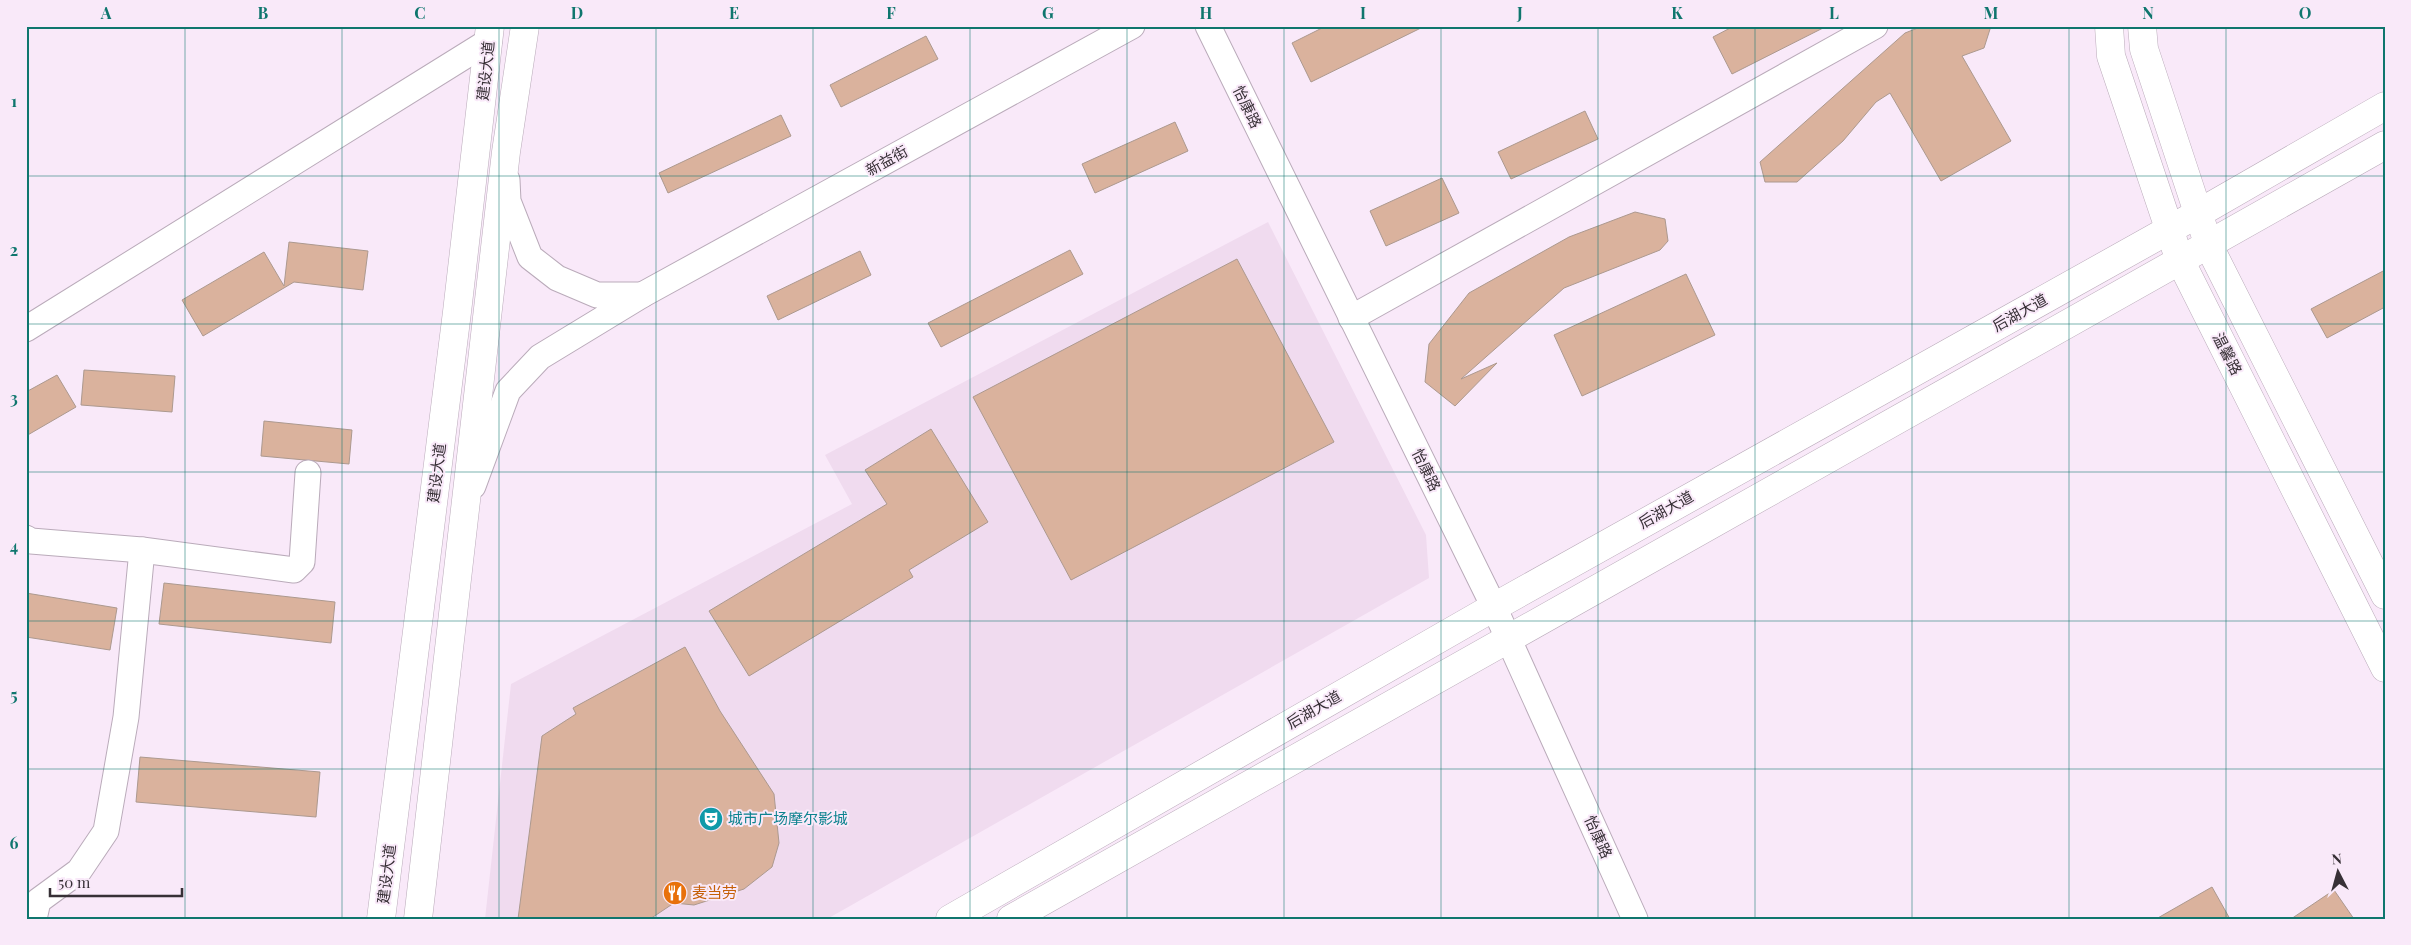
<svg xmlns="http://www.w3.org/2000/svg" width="2411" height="945" font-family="'Playfair Display','Noto Sans SC',serif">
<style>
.built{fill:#f0dbef}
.building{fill:#dab29d;stroke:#ac998f}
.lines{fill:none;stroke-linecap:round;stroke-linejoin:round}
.minor-casing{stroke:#baabba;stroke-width:27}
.major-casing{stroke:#baabba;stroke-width:29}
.minor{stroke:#fff;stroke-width:25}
.major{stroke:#fff;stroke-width:28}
.grid{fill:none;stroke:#0f766e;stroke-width:1;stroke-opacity:0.55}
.labels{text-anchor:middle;stroke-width:4;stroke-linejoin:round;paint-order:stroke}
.street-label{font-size:15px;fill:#373036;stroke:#f9e9f9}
.culture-label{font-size:15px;fill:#0d838f;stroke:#f9e9f9;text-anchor:start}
.food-label{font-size:15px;fill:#c56008;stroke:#f9e9f9;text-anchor:start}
.neatline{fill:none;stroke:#0f766e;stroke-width:2}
.grid-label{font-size:16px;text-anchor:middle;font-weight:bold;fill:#0f766e}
</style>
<rect width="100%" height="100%" fill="#f9e9f9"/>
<!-- built -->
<polygon class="built" points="1268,222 1426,535 1429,578 827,919 485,919 511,684 852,504 825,455"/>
<!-- building -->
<g class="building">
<polygon points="1326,26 1425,26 1311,82 1292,43"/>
<polygon points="1734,26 1827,26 1732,74 1713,37"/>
<polygon points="1923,26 1991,26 1984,48 1962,56 2011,141 1941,181 1890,93 1876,102 1843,141 1797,182 1765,182 1760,162 1905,33"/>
<polygon points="926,36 938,59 841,107 830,85"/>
<polygon points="1585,111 1598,139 1511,179 1498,152"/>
<polygon points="781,115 791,136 668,193 659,173"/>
<polygon points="1175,122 1188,151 1095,193 1082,164"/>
<polygon points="1442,178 1459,213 1386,246 1370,211"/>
<polygon points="1635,212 1665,219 1668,241 1660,250 1564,288 1461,379 1497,363 1455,406 1425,382 1429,344 1469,293 1569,237"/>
<polygon points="289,242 368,251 363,290 294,282 203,336 182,300 264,252 284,286"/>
<polygon points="1070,250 1083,274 941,347 928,323"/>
<polygon points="860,251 871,275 778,320 767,296"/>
<polygon points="1237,259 1334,442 1071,580 973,397"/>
<polygon points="2385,270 2385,307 2327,338 2311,309"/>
<polygon points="1686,274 1715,335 1582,396 1554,335"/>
<polygon points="84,370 175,376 172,412 81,405"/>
<polygon points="57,375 76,407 26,436 26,392"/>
<polygon points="264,421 352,430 349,464 261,456"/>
<polygon points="931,429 988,522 909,570 913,577 749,676 709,611 887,504 865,470"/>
<polygon points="164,583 335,602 331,643 159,624"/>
<polygon points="26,593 117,608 110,650 26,637"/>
<polygon points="685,647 720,711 774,794 779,843 772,867 744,889 694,905 674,903 650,919 518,919 542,736 576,714 573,708"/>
<polygon points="140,757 320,772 316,817 136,802"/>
<polygon points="2212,887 2230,919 2156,919"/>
<polygon points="2334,890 2354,919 2291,919"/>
</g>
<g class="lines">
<!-- minor casing -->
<g class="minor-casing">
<g id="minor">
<polyline points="1208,26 1494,607 1635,919"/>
<polyline points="642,295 1132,26"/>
<polyline points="1351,318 1875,26"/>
<polyline points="26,329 489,41"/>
<polyline points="473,486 508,391 540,357 642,295 597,295 557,278 530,257 508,201 507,180"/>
<polyline points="26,538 31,541 142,550 294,570 302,562 308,473"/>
<polyline points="34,919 38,901 79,871 106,831 126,717 142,550"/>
</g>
</g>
<!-- major casing -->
<g class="major-casing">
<g id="major">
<polyline points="2109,26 2111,56 2179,258 2385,668"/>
<polyline points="2142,26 2144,49 2209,246 2385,595"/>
<polyline points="381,919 457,312 490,26"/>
<polyline points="418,919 506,152 525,26"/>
<polyline points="950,919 1494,607 2199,213 2385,106"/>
<polyline points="1011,919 2385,145"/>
</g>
</g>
<!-- minor -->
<use href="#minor" class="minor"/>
<!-- major -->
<use href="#major" class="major"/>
</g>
<!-- grid -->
<path class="grid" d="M185,26V919M342,26V919M499,26V919M656,26V919M813,26V919M970,26V919M1127,26V919M1284,26V919M1441,26V919M1598,26V919M1755,26V919M1912,26V919M2069,26V919M2226,26V919M26,176H2385M26,324H2385M26,472H2385M26,621H2385M26,769H2385"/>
<!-- icons -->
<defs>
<g id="theatre-disc" transform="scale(1.25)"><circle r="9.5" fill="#0f9aa8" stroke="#f9e9f9"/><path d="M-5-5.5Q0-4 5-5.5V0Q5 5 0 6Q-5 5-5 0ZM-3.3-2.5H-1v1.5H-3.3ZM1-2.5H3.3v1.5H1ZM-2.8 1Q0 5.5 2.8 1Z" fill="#fff"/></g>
<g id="restaurant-disc" transform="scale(1.25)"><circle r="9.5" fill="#e8710a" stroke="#f9e9f9"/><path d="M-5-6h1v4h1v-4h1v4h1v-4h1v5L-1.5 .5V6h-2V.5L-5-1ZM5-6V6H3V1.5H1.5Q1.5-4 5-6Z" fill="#fff"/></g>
</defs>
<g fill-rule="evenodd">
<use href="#theatre-disc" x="711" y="819"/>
<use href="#restaurant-disc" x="675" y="893"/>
</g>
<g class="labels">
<!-- street labels -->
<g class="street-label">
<text transform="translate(486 71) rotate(-84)" y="5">建设大道</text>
<text transform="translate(1247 107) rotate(64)" y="5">怡康路</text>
<text transform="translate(887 161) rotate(-29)" y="5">新益街</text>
<text transform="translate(2020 313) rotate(-29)" y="5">后湖大道</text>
<text transform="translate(2227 354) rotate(63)" y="5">温馨路</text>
<text transform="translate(1426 470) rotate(64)" y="5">怡康路</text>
<text transform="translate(437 473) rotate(-83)" y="5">建设大道</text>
<text transform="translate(1666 510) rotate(-29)" y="5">后湖大道</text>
<text transform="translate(1314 710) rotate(-30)" y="5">后湖大道</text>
<text transform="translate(1598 837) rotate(66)" y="5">怡康路</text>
<text transform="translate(387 874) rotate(-83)" y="5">建设大道</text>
</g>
<!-- culture labels -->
<g class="culture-label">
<text x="728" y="824">城市广场摩尔影城</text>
</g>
<!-- food labels -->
<g class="food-label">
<text x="692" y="898">麦当劳</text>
</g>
</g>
<!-- border -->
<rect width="2411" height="945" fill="none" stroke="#f9e9f9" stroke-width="55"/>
<!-- north arrow -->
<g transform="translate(2338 872) rotate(354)" stroke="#f9e9f9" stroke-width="4" paint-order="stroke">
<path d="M0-4L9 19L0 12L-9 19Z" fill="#373036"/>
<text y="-8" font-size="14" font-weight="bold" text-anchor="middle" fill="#373036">N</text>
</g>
<!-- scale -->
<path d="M50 888v8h132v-8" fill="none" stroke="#373036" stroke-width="2.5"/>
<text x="58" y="888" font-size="15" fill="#373036" stroke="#f9e9f9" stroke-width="4" paint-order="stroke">50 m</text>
<rect x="28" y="28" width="2356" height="890" class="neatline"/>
<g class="grid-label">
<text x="106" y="19">A</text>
<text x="263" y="19">B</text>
<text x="420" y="19">C</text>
<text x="577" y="19">D</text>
<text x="734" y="19">E</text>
<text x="891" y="19">F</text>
<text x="1048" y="19">G</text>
<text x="1206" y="19">H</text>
<text x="1363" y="19">I</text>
<text x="1520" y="19">J</text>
<text x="1677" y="19">K</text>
<text x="1834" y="19">L</text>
<text x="1991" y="19">M</text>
<text x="2148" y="19">N</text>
<text x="2305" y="19">O</text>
<text x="14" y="107">1</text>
<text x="14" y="256">2</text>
<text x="14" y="404">3</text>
<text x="14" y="552">4</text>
<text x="14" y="701">5</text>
<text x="14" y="849">6</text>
</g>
</svg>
